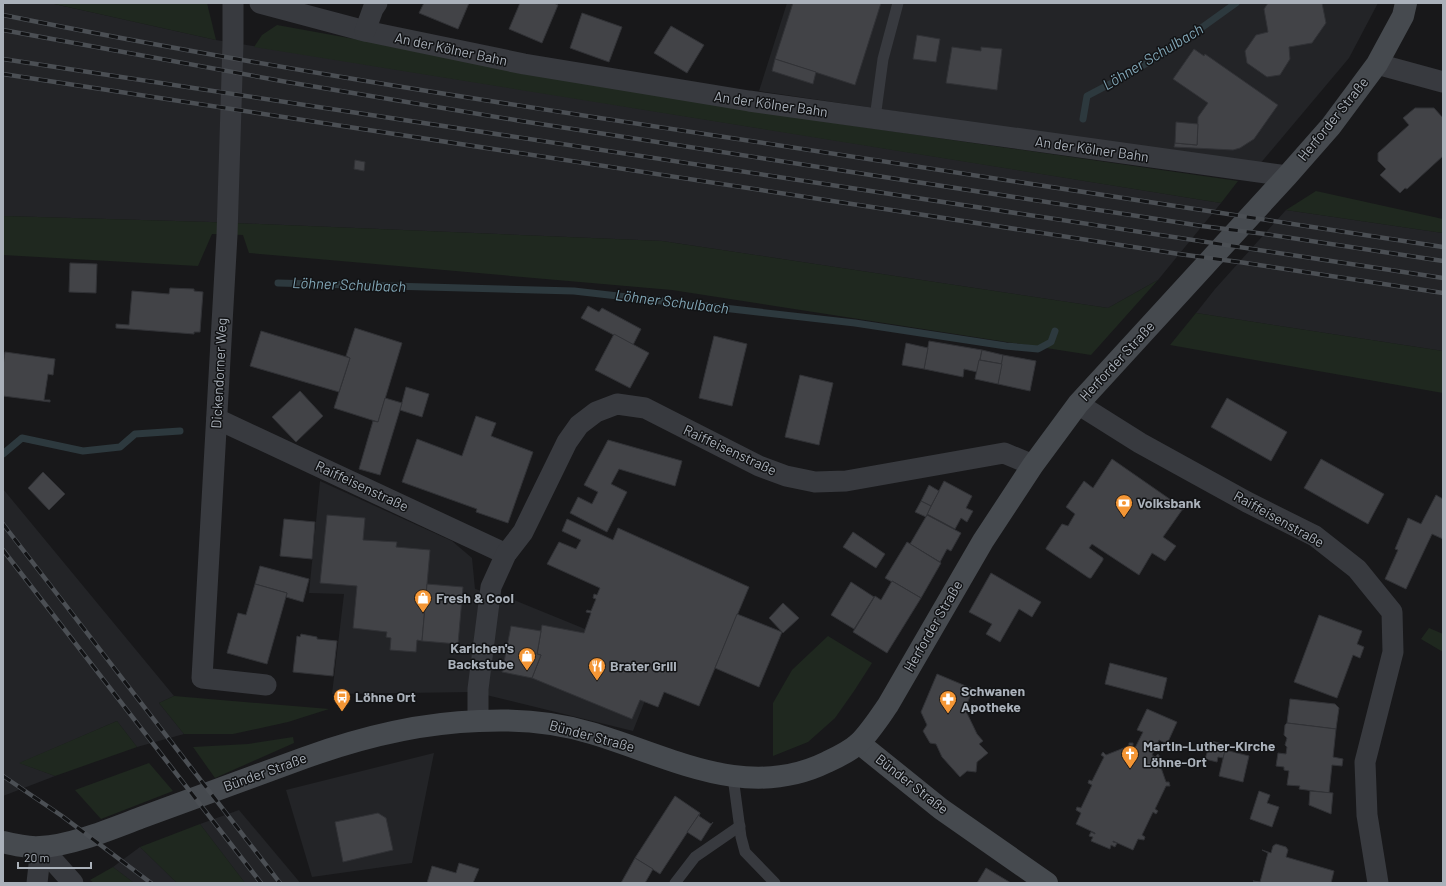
<svg xmlns="http://www.w3.org/2000/svg" width="1446" height="886" font-family="Barlow,sans-serif">
<style>
.built{fill:#232427}
.green{fill:#1f281f}
.lines{fill:none;stroke-linecap:round;stroke-linejoin:round}
.stream{stroke:#2d393e;stroke-width:7}
.building{fill:#424347;stroke:#313236}
.lane{stroke:#383a3f;stroke-width:11}
.street{stroke:#383a3f;stroke-width:21}
.secondary{stroke:#464a4f;stroke-width:22}
.rail-casing{stroke:#4b4f54;stroke-width:4.5}
.rail{stroke:#121315;stroke-width:3;stroke-dasharray:9;stroke-linecap:butt}
.labels{text-anchor:middle;stroke-width:3;stroke-linejoin:round;paint-order:stroke}
.street-label{font-size:14px;fill:#aab1ba;stroke:#121315}
.poi-label{font-size:14px;font-weight:bold;fill:#aab1ba;stroke:#121315;text-anchor:start}
.water-label{font-size:15px;font-style:italic;fill:#80a5b5;stroke:#121315}
</style>
<rect width="100%" height="100%" fill="#18181a"/>
<!-- built -->
<g class="built">
<polygon points="3,3 50,3 216,40 1221,203 1158,280 1108,308 662,241 210,222 3,216"/>
<polygon points="787,3 1378,3 1349,58 1259,165 759,91"/>
<polygon points="1286,210 1443,233 1443,351 1196,313 1215,289"/>
<polygon points="320,481 452,541 472,558 475,589 514,600 661,660 633,731 474,692 332,694 344,594 309,593"/>
<polygon points="3,489 174,696 159,703 184,734 137,747 117,721 20,763 55,776 3,796"/>
<polygon points="434,753 412,863 312,877 286,790"/>
<polygon points="239,810 297,879 300,883 245,883 200,824"/>
<polygon points="140,847 177,883 134,883 113,867"/>
</g>
<!-- green -->
<g class="green">
<polygon points="50,3 207,3 216,40"/>
<polygon points="277,25 751,111 1238,181 1221,203 254,47 262,35"/>
<polygon points="1316,191 1443,219 1443,233 1286,210"/>
<polygon points="3,216 210,222 662,241 1108,308 1158,280 1091,355 672,290 249,253 243,235 212,234 198,266 3,255"/>
<polygon points="1196,313 1443,351 1443,393 1170,345"/>
<polygon points="1429,628 1443,634 1443,652 1421,639"/>
<polygon points="828,636 872,663 854,691 835,718 808,742 773,756 773,703 792,670"/>
<polygon points="174,696 329,709 288,722 233,734 184,734 159,703"/>
<polygon points="117,721 137,747 55,776 19,763"/>
<polygon points="293,737 294,743 215,778 193,747 248,744"/>
<polygon points="149,763 173,791 101,819 75,790"/>
<polygon points="200,824 245,883 177,883 140,847"/>
<polygon points="113,867 134,883 94,883 90,880"/>
</g>
<g class="lines">
<!-- stream -->
<g class="stream">
<polyline points="1083,119 1087,96 1125,76 1179,44 1236,3"/>
<polyline points="278,283 574,291 855,323 1006,346 1038,349 1051,342 1055,331"/>
<polyline points="3,454 22,438 83,451 120,447 135,434 180,431"/>
</g>
</g>
<!-- building -->
<g class="building">
<polygon points="424,3 469,3 458,29 419,13"/>
<polygon points="520,3 554,3 558,5 542,43 509,29"/>
<polygon points="793,3 881,3 855,85 775,59"/>
<polygon points="1268,3 1322,3 1326,23 1312,43 1289,47 1290,59 1280,75 1267,77 1247,63 1245,51 1256,35 1268,32 1264,9"/>
<polygon points="582,13 622,27 609,62 570,48"/>
<polygon points="671,26 704,45 687,73 654,53"/>
<polygon points="917,35 940,39 936,62 913,59"/>
<polygon points="952,47 981,51 981,47 1002,49 997,90 946,83"/>
<polygon points="1194,49 1204,56 1205,54 1278,105 1254,139 1240,148 1233,150 1174,147 1175,143 1197,145 1198,117 1208,103 1173,79"/>
<polygon points="775,59 816,72 813,84 772,71"/>
<polygon points="1415,108 1434,108 1443,118 1443,156 1407,189 1405,188 1400,193 1380,175 1386,169 1378,161 1378,153 1409,125 1403,118"/>
<polygon points="1176,122 1198,124 1197,145 1175,143"/>
<polygon points="355,160 365,162 364,171 354,169"/>
<polygon points="70,263 97,264 96,293 69,292"/>
<polygon points="170,288 194,289 194,291 203,292 200,332 194,332 194,334 116,328 116,324 129,325 132,291 169,294"/>
<polygon points="588,306 599,312 602,308 641,329 633,345 581,318"/>
<polygon points="355,328 402,343 378,422 334,408 350,358 346,356"/>
<polygon points="261,331 350,358 339,392 250,366"/>
<polygon points="614,334 649,353 630,388 595,370"/>
<polygon points="714,336 747,344 732,406 699,398"/>
<polygon points="929,341 982,350 977,372 964,369 963,377 924,369"/>
<polygon points="906,343 928,348 924,369 902,365"/>
<polygon points="982,350 1003,355 1002,364 980,360"/>
<polygon points="5,352 55,359 53,375 48,374 44,400 50,400 50,402 3,396 3,366"/>
<polygon points="1003,355 1036,361 1030,391 998,384"/>
<polygon points="979,360 1002,364 998,384 975,379"/>
<polygon points="800,375 833,383 819,445 785,437"/>
<polygon points="406,387 429,394 422,417 400,410"/>
<polygon points="300,391 323,416 296,442 272,417"/>
<polygon points="385,398 402,403 380,475 359,469 373,421 378,422"/>
<polygon points="1227,398 1287,432 1271,461 1211,427"/>
<polygon points="476,416 496,423 491,436 533,452 508,523 476,512 477,509 402,482 417,439 462,456"/>
<polygon points="608,440 682,461 675,486 619,469 611,484 627,492 607,532 570,513 578,497 592,504 598,492 584,485"/>
<polygon points="1112,459 1184,509 1182,510 1163,537 1176,546 1165,561 1152,553 1139,575 1092,544 1089,548 1103,558 1103,560 1091,578 1089,578 1046,549 1046,548 1062,524 1068,526 1075,514 1066,507 1084,481 1093,488"/>
<polygon points="1321,459 1384,494 1368,524 1304,488"/>
<polygon points="43,472 65,494 49,510 28,488"/>
<polygon points="944,481 972,496 966,508 973,511 967,522 961,518 955,529 927,514"/>
<polygon points="929,485 939,491 931,506 921,501"/>
<polygon points="1436,495 1443,499 1443,539 1432,534 1406,589 1385,579 1398,550 1395,549 1408,518 1421,524"/>
<polygon points="921,501 931,506 926,517 915,512"/>
<polygon points="327,515 365,518 363,540 397,542 396,547 430,550 422,641 417,640 416,652 390,650 391,638 386,637 387,632 353,628 357,586 320,583"/>
<polygon points="927,515 961,533 951,551 947,549 940,562 910,544"/>
<polygon points="284,519 315,522 312,559 280,556"/>
<polygon points="567,519 613,540 618,528 749,587 699,706 664,692 658,707 640,700 632,719 532,678 541,655 537,654 542,625 584,633 591,613 586,612 587,610 591,611 596,599 593,598 594,594 597,595 600,588 547,564 559,542 576,549 581,540 562,531"/>
<polygon points="853,532 885,554 876,568 843,547"/>
<polygon points="907,542 941,563 921,598 892,581 892,582 885,578"/>
<polygon points="260,566 309,579 303,602 286,597 287,593 255,584"/>
<polygon points="991,573 1041,602 1032,617 1019,609 1000,642 986,634 992,624 969,612"/>
<polygon points="892,581 921,598 887,653 853,632 875,596 881,600"/>
<polygon points="851,582 874,597 854,629 831,615"/>
<polygon points="255,584 287,593 267,664 227,653 238,613 246,615"/>
<polygon points="427,584 463,587 458,644 422,641"/>
<polygon points="783,603 799,618 783,633 769,618"/>
<polygon points="737,614 782,632 759,687 715,668"/>
<polygon points="1319,615 1362,631 1357,644 1364,647 1360,658 1353,655 1337,698 1294,682"/>
<polygon points="511,626 541,631 537,654 541,655 532,678 502,672"/>
<polygon points="301,634 317,637 317,639 337,641 333,676 293,672 297,636 300,637"/>
<polygon points="1110,663 1167,678 1162,699 1105,684"/>
<polygon points="937,674 973,689 965,709 977,734 983,741 979,744 988,753 977,762 976,772 967,771 960,777 942,757 936,744 930,743 923,731 927,725 921,712"/>
<polygon points="1290,699 1335,704 1339,708 1336,729 1287,723"/>
<polygon points="1147,709 1177,722 1167,744 1159,740 1152,755 1155,757 1158,754 1160,757 1158,759 1166,782 1169,782 1170,786 1166,786 1155,809 1158,811 1156,814 1153,812 1142,835 1145,837 1144,840 1138,839 1133,850 1113,841 1113,842 1117,843 1115,847 1111,845 1110,849 1091,841 1093,837 1089,836 1091,832 1095,834 1095,833 1076,824 1081,813 1076,810 1077,807 1081,808 1092,785 1088,783 1089,780 1092,781 1104,757 1101,755 1103,752 1106,755 1129,746 1129,743 1133,743 1133,747 1135,748 1143,732 1137,730"/>
<polygon points="1287,723 1336,729 1333,757 1343,759 1342,766 1332,765 1329,793 1299,789 1300,786 1287,785 1289,771 1284,770 1284,767 1276,766 1278,753 1286,754 1287,747 1285,745 1287,738 1284,735 1285,725"/>
<polygon points="1211,741 1228,745 1223,758 1218,757 1217,762 1205,759"/>
<polygon points="1225,750 1249,756 1243,782 1219,776"/>
<polygon points="1259,791 1270,795 1267,803 1279,807 1272,827 1250,819"/>
<polygon points="1310,791 1333,793 1331,814 1309,805"/>
<polygon points="675,796 700,813 660,874 635,858"/>
<polygon points="378,813 386,818 393,850 343,862 335,822"/>
<polygon points="700,813 699,816 711,824 713,822 701,841 687,832"/>
<polygon points="1276,844 1286,847 1288,850 1286,857 1334,871 1331,883 1260,883 1253,881 1260,882 1268,853 1262,850 1271,853 1273,846"/>
<polygon points="635,858 653,869 645,883 621,883"/>
<polygon points="459,863 479,869 473,883 427,883 432,866 456,873"/>
<polygon points="986,868 1011,883 977,883"/>
</g>
<g class="lines">
<!-- lane -->
<g class="lane">
<polyline points="875,118 883,59 898,3"/>
<polyline points="733,777 741,837 745,852 775,883"/>
<polyline points="675,883 695,857 740,826"/>
</g>
<!-- street -->
<g class="street">
<polyline points="233,3 233,43 227,235 202,678 266,685"/>
<polyline points="260,3 365,31 524,64 749,101 1287,176"/>
<polyline points="365,31 373,9 377,3"/>
<polyline points="1377,64 1443,82"/>
<polyline points="1078,404 1140,443 1247,502 1315,536 1357,569 1392,612 1393,652 1365,762 1367,815 1378,883"/>
<polyline points="217,419 506,554"/>
<polyline points="478,721 478,689 491,587 506,554 523,532 567,442 579,425 596,412 617,404 645,408 759,466 786,476 815,482 846,481 1004,453 1033,465"/>
<polyline points="41,847 73,883"/>
<polyline points="37,883 41,847"/>
</g>
<!-- secondary -->
<g class="secondary">
<polyline points="859,743 941,809 1047,883"/>
<path d="M3,842C15,845 27,848 40,847C70,846 111,829 140,818C194,798 249,778 304,758C359,738 420,723 479,721C516,719 555,722 591,733C669,756 746,802 827,762C838,757 850,751 859,743C870,732 879,718 888,705L983,541L1033,465L1078,404L1287,176L1331,126L1377,64L1403,16L1406,3"/>
</g>
<!-- rail casing -->
<g class="rail-casing">
<g id="rail">
<path d="M3,15C240,63 479,100 718,136C960,173 1202,210 1443,247"/>
<polyline points="3,30 287,82 521,121 1202,226 1265,234 1443,261"/>
<polyline points="3,59 1443,278"/>
<polyline points="3,74 1179,254 1239,262 1443,293"/>
<polyline points="3,524 280,883"/>
<polyline points="3,550 261,883"/>
<polyline points="3,776 62,816 151,883"/>
</g>
</g>
<!-- rail -->
<use href="#rail" class="rail"/>
</g>
<!-- icons -->
<defs>
<g id="bank-pin" transform="scale(0.9)"><path d="M0 17L-7.5 6A9.5 9.5 0 1 1 7.5 6Z" fill="#f49635" stroke="#121315"/><path d="M-6-4H6V4H-6ZM0-2.3a2.3 2.3 0 1 0 0 4.6a2.3 2.3 0 1 0 0-4.6Z" fill="#fff"/></g>
<g id="shop-pin" transform="scale(0.9)"><path d="M0 17L-7.5 6A9.5 9.5 0 1 1 7.5 6Z" fill="#f49635" stroke="#121315"/><path d="M-5-2.5h2.3a2.7 3.5 0 0 1 5.4 0H5L5.5 6h-11ZM-1.5-2.5h3a1.5 2.3 0 0 0-3 0Z" fill="#fff"/></g>
<g id="restaurant-pin" transform="scale(0.9)"><path d="M0 17L-7.5 6A9.5 9.5 0 1 1 7.5 6Z" fill="#f49635" stroke="#121315"/><path d="M-5-6h1v4h1v-4h1v4h1v-4h1v5L-1.5 .5V6h-2V.5L-5-1ZM5-6V6H3V1.5H1.5Q1.5-4 5-6Z" fill="#fff"/></g>
<g id="bus-pin" transform="scale(0.9)"><path d="M0 17L-7.5 6A9.5 9.5 0 1 1 7.5 6Z" fill="#f49635" stroke="#121315"/><path d="M-5-6H5V4H4V6H2V4H-2V6H-4V4H-5ZM-3.5-4V0h7V-4ZM-3.5 1.2v1.5H-2V1.2ZM2 1.2v1.5H3.5V1.2Z" fill="#fff"/></g>
<g id="pharmacy-pin" transform="scale(0.9)"><path d="M0 17L-7.5 6A9.5 9.5 0 1 1 7.5 6Z" fill="#f49635" stroke="#121315"/><path d="M-2-6h4v4h4v4h-4v4h-4v-4h-4v-4h4Z" fill="#fff"/></g>
<g id="church-pin" transform="scale(0.9)"><path d="M0 17L-7.5 6A9.5 9.5 0 1 1 7.5 6Z" fill="#f49635" stroke="#121315"/><path d="M-1.2-6h2.4v3.5h3.3v2.4h-3.3V6h-2.4V-.1h-3.3v-2.4h3.3Z" fill="#fff"/></g>
</defs>
<g fill-rule="evenodd">
<use href="#bank-pin" x="1124" y="503"/>
<use href="#shop-pin" x="423" y="598"/>
<use href="#shop-pin" x="527" y="656"/>
<use href="#restaurant-pin" x="597" y="666"/>
<use href="#bus-pin" x="342" y="697"/>
<use href="#pharmacy-pin" x="948" y="699"/>
<use href="#church-pin" x="1130" y="754"/>
</g>
<g class="labels">
<!-- street labels -->
<g class="street-label">
<text transform="translate(451 49) rotate(12)" y="5">An der Kölner Bahn</text>
<text transform="translate(771 104) rotate(8)" y="5">An der Kölner Bahn</text>
<text transform="translate(1333 119) rotate(-51)" y="5">Herforder Straße</text>
<text transform="translate(1092 149) rotate(8)" y="5">An der Kölner Bahn</text>
<text transform="translate(1117 361) rotate(-47)" y="5">Herforder Straße</text>
<text transform="translate(219 373) rotate(-87)" y="5">Dickendorner Weg</text>
<text transform="translate(730 450) rotate(25)" y="5">Raiffeisenstraße</text>
<text transform="translate(362 486) rotate(25)" y="5">Raiffeisenstraße</text>
<text transform="translate(1279 519) rotate(29)" y="5">Raiffeisenstraße</text>
<text transform="translate(933 626) rotate(-60)" y="5">Herforder Straße</text>
<text transform="translate(592 736) rotate(15)" y="5">Bünder Straße</text>
<text transform="translate(265 772) rotate(-20)" y="5">Bünder Straße</text>
<text transform="translate(912 784) rotate(38)" y="5">Bünder Straße</text>
</g>
<!-- poi labels -->
<g class="poi-label">
<text x="1137" y="508">Volksbank</text>
<text x="436" y="603">Fresh &amp; Cool</text>
<text x="514" y="653" text-anchor="end">Karlchen's<tspan x="514" dy="16">Backstube</tspan></text>
<text x="610" y="671">Brater Grill</text>
<text x="961" y="696">Schwanen<tspan x="961" dy="16">Apotheke</tspan></text>
<text x="355" y="702">Löhne Ort</text>
<text x="1143" y="751">Martin-Luther-Kirche<tspan x="1143" dy="16">Löhne-Ort</tspan></text>
</g>
<!-- water labels -->
<g class="water-label">
<text transform="translate(1153 57) rotate(-31)" y="5">Löhner Schulbach</text>
<text transform="translate(349 285) rotate(2)" y="5">Löhner Schulbach</text>
<text transform="translate(672 302) rotate(7)" y="5">Löhner Schulbach</text>
</g>
</g>
<!-- border -->
<rect width="1446" height="886" fill="none" stroke="#aab1ba" stroke-width="8"/>
<!-- scale -->
<path d="M18 862v6h73v-6" fill="none" stroke="#aab1ba" stroke-width="2"/>
<text x="24" y="862" font-size="12" fill="#aab1ba" stroke="#121315" stroke-width="3" paint-order="stroke">20 m</text>
</svg>
